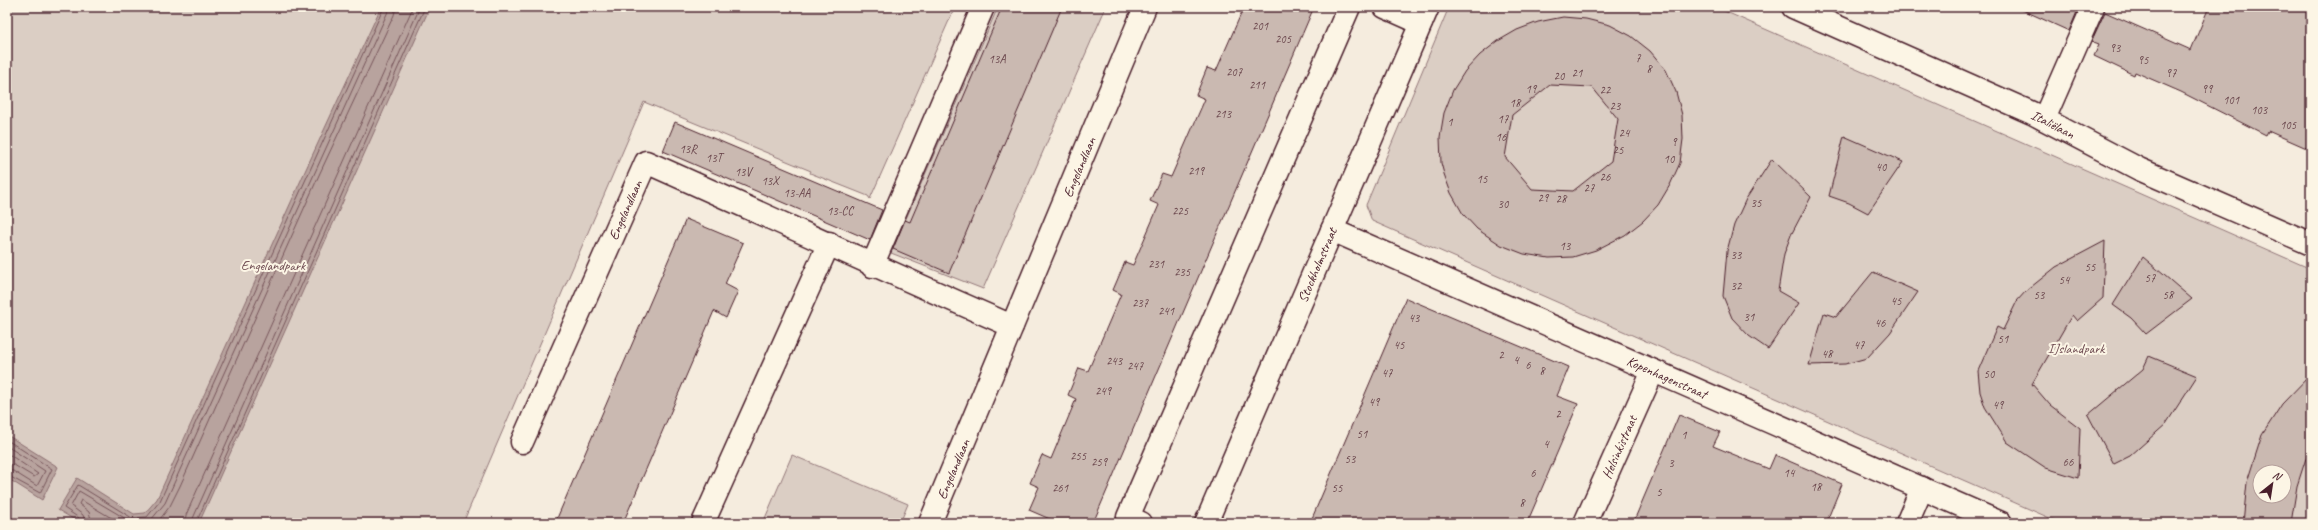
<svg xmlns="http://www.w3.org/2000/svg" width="2318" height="530" font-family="Caveat,sans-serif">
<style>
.green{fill:#dbcec4;stroke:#927678;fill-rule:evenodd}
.water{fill:#b8a39e;stroke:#8c6e70}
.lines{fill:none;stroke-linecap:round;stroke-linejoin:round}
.shore{stroke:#765459;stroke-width:1}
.building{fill:#cab9b1;stroke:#4a1f2b;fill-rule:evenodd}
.minor-casing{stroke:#4a1f2b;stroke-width:25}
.minor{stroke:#fcf5e5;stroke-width:22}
.labels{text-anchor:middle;stroke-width:4;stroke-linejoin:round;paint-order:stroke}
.number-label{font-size:12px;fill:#6a464c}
.street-label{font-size:14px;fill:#4a1f2b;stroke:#fcf5e5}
.park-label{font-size:14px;fill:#6e4b51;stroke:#fcf5e5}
</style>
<rect width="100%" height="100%" fill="#f5ecde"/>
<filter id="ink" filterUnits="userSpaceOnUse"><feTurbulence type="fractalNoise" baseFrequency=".025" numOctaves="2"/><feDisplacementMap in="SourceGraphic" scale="8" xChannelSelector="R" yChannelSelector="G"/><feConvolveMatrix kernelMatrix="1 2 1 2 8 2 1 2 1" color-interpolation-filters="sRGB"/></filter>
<g filter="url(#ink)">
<!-- green -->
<g class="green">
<polygon points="7,7 955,7 870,199 868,196 810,173 811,171 644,102 463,523 7,523"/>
<polygon points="998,7 1106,7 983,289 891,253"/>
<path d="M1449,7H1715L2311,269V523H2061L1372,221L1366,205ZM2260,472H2284V496H2260Z"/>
<polygon points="792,455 908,504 900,523 763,523"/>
</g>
<!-- water -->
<g class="water">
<polygon points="381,7 430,7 199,523 80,523 58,510 77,478 134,514 145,513 157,499 306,169"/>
<polygon points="7,435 58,467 42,500 7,478"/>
</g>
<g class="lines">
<!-- shore -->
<g class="shore">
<polyline points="7,440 52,469 40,493 7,475"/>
<polyline points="7,446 45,471 37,486 13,471 7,470"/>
<polyline points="7,453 38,474 34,477 14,465 7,464"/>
<polyline points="81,523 79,518 64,508 78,485 132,518 147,517 160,501 384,7"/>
<polyline points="86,523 83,515 71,506 79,491 133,523"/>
<polyline points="92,523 89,512 79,504 81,500 120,523"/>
<polyline points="136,523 151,520 165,503 390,7"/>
<polyline points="157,523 170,506 180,486 319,175 394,15 396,7"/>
<polyline points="185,523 186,515 413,7"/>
<polyline points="191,523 420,7"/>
<polyline points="196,523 425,7"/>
</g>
</g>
<!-- building -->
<g class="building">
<polygon points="1002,7 1062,7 949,273 893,249 905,220 910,222"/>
<polygon points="1244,7 1314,7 1093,523 1059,523 1029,510 1039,487 1030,483 1042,455 1051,459 1076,399 1068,395 1079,368 1088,371 1121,294 1113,290 1125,262 1133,265 1159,205 1150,201 1162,174 1171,177 1205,99 1196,95 1207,68 1216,71"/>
<polygon points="2016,7 2079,7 2069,31"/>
<polygon points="2209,7 2311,7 2311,150 2268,131 2266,135 2181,92 2135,72 2134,75 2094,56 2099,45 2091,42 2105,12 2191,50"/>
<path d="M1563,17L1586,19L1610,25L1631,36L1650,51L1666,70L1676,92L1682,115L1683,139L1680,163L1670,185L1658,205L1643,221L1625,235L1596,250L1573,257L1549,258L1524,254L1501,245L1477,229L1463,214L1451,193L1444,174L1441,163L1440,137L1444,113L1453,90L1465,71L1480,55L1498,41L1517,30L1538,22ZM1550,85L1592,87L1618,119L1611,161L1573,191L1532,189L1505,157L1512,115Z"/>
<polygon points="675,122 882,210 870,240 663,151"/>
<polygon points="1844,136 1903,162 1868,213 1849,203 1829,196"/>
<polygon points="1772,159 1811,197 1791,235 1784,254 1778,291 1799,303 1768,349 1749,336 1732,318 1723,296 1727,251 1734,225 1746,199"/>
<polygon points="686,219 743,243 725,284 738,291 726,318 714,311 623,523 555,523"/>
<polygon points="2105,241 2103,298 2077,321 2072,315 2032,384 2050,405 2080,428 2078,478 2046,468 2007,442 1985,407 1980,392 1978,371 1997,327 2003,330 2017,301 2026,291 2056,267"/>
<polygon points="2143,257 2192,299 2146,334 2131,318 2113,305"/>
<polygon points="1873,272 1918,292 1890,333 1867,358 1845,364 1809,365 1824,313 1836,317"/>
<polygon points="1406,298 1569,367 1557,396 1578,404 1527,523 1310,523"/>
<polygon points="2149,356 2197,376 2166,424 2130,456 2114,464 2088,415 2143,369"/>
<path d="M2311,374V443L2297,486L2291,523H2243L2247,482L2262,435L2282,404ZM2260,472H2284V496H2260Z"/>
<polygon points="1679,415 1720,432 1713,446 1769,469 1775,455 1842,484 1826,523 1633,523"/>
</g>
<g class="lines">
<!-- minor casing -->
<g class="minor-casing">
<g id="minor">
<polyline points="1385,7 1421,23"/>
<polyline points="1793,7 2032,113 2139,169 2311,244"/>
<polyline points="2044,119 2093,7"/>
<polyline points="1332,230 2001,523"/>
<polyline points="872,266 983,7"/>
<path d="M522,442L646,162C768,216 889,273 1012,326"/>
<polyline points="703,523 829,243"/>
<polyline points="930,523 1145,7"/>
<polyline points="1141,523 1128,517 1349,7"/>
<polyline points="1206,523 1428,7"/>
<polyline points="1585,523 1653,371"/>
<polyline points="1907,523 1922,488"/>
</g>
</g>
<!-- minor -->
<use href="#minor" class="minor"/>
</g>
</g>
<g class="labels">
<!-- number labels -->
<g class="number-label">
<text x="1260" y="30">201</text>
<text x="1283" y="43">205</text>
<text x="2115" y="52">93</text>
<text x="1638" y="62">7</text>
<text x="997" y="63">13A</text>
<text x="2143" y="64">95</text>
<text x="1649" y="73">8</text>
<text x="1234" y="76">207</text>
<text x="1577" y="77">21</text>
<text x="2171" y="77">97</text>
<text x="1559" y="80">20</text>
<text x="1257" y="89">211</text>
<text x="1531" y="93">19</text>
<text x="2207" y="93">99</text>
<text x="1605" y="94">22</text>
<text x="2231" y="104">101</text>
<text x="1515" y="107">18</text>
<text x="1615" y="110">23</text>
<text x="2259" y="114">103</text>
<text x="1223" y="118">213</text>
<text x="1503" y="123">17</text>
<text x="1450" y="126">1</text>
<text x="2288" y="129">105</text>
<text x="1624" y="137">24</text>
<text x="1501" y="141">16</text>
<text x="1674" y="146">9</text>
<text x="688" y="153">13R</text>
<text x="1618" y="154">25</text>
<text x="714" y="162">13T</text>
<text x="1669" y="163">10</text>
<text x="1881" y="171">40</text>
<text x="1196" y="175">219</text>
<text x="743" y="176">13V</text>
<text x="1605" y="181">26</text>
<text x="1482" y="183">15</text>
<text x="770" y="185">13X</text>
<text x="1589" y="192">27</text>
<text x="797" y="197">13-AA</text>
<text x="1543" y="202">29</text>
<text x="1561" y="203">28</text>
<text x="1756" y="207">35</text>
<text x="1503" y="208">30</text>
<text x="840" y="215">13-CC</text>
<text x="1180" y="215">225</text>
<text x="1565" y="250">13</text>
<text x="1736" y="259">33</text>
<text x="1156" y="268">231</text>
<text x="2090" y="271">55</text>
<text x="1182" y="276">235</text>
<text x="2150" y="282">57</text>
<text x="2064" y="284">54</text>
<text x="1736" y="290">32</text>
<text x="2039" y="299">53</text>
<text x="2168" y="299">58</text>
<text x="1896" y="305">45</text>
<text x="1140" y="307">237</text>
<text x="1166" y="315">241</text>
<text x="1749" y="321">31</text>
<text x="1414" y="322">43</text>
<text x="1880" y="327">46</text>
<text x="2003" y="343">51</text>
<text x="1399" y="349">45</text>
<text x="1859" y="349">47</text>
<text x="1827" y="358">48</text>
<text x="1501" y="359">2</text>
<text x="1516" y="364">4</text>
<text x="1114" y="365">243</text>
<text x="1528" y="369">6</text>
<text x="1135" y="370">247</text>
<text x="1542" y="375">8</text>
<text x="1387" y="377">47</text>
<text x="1989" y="378">50</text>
<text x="1103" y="395">249</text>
<text x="1374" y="406">49</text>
<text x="1998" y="409">49</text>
<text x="1558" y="418">2</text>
<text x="1362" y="438">51</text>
<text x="1684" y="439">1</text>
<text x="1546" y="448">4</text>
<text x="1078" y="460">255</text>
<text x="1350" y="463">53</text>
<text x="1099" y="466">259</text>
<text x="2068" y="466">66</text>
<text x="1671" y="467">3</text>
<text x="1533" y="477">6</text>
<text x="1789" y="477">14</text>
<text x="1816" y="491">18</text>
<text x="1060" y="492">261</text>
<text x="1337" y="492">55</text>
<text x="1659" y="496">5</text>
<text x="1522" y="507">8</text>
</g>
<!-- street labels -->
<g class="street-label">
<text transform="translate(2053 124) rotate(27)" y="5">Italiëlaan</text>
<text transform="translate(1079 167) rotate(-67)" y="5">Engelandlaan</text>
<text transform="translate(625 210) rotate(-66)" y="5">Engelandlaan</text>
<text transform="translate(1317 265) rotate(-67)" y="5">Stockholmstraat</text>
<text transform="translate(1667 377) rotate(24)" y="5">Kopenhagenstraat</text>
<text transform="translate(1619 447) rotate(-66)" y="5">Helsinkistraat</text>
<text transform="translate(953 469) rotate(-67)" y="5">Engelandlaan</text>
</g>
<!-- park labels -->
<g class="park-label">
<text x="273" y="270">Engelandpark</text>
<text x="2076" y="353">IJslandpark</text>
</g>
</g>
<!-- margin -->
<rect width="2318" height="530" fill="none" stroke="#fcf5e5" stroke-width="24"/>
<rect x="12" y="12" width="2294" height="506" fill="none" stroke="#4a1f2b" stroke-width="1.5" filter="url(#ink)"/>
<!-- north arrow -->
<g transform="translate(2272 484) rotate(30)"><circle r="19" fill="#fcf5e5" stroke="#b59f9b"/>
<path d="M0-3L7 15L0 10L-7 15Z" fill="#4a1f2b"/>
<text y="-6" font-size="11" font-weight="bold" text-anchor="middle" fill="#4a1f2b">N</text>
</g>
</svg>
